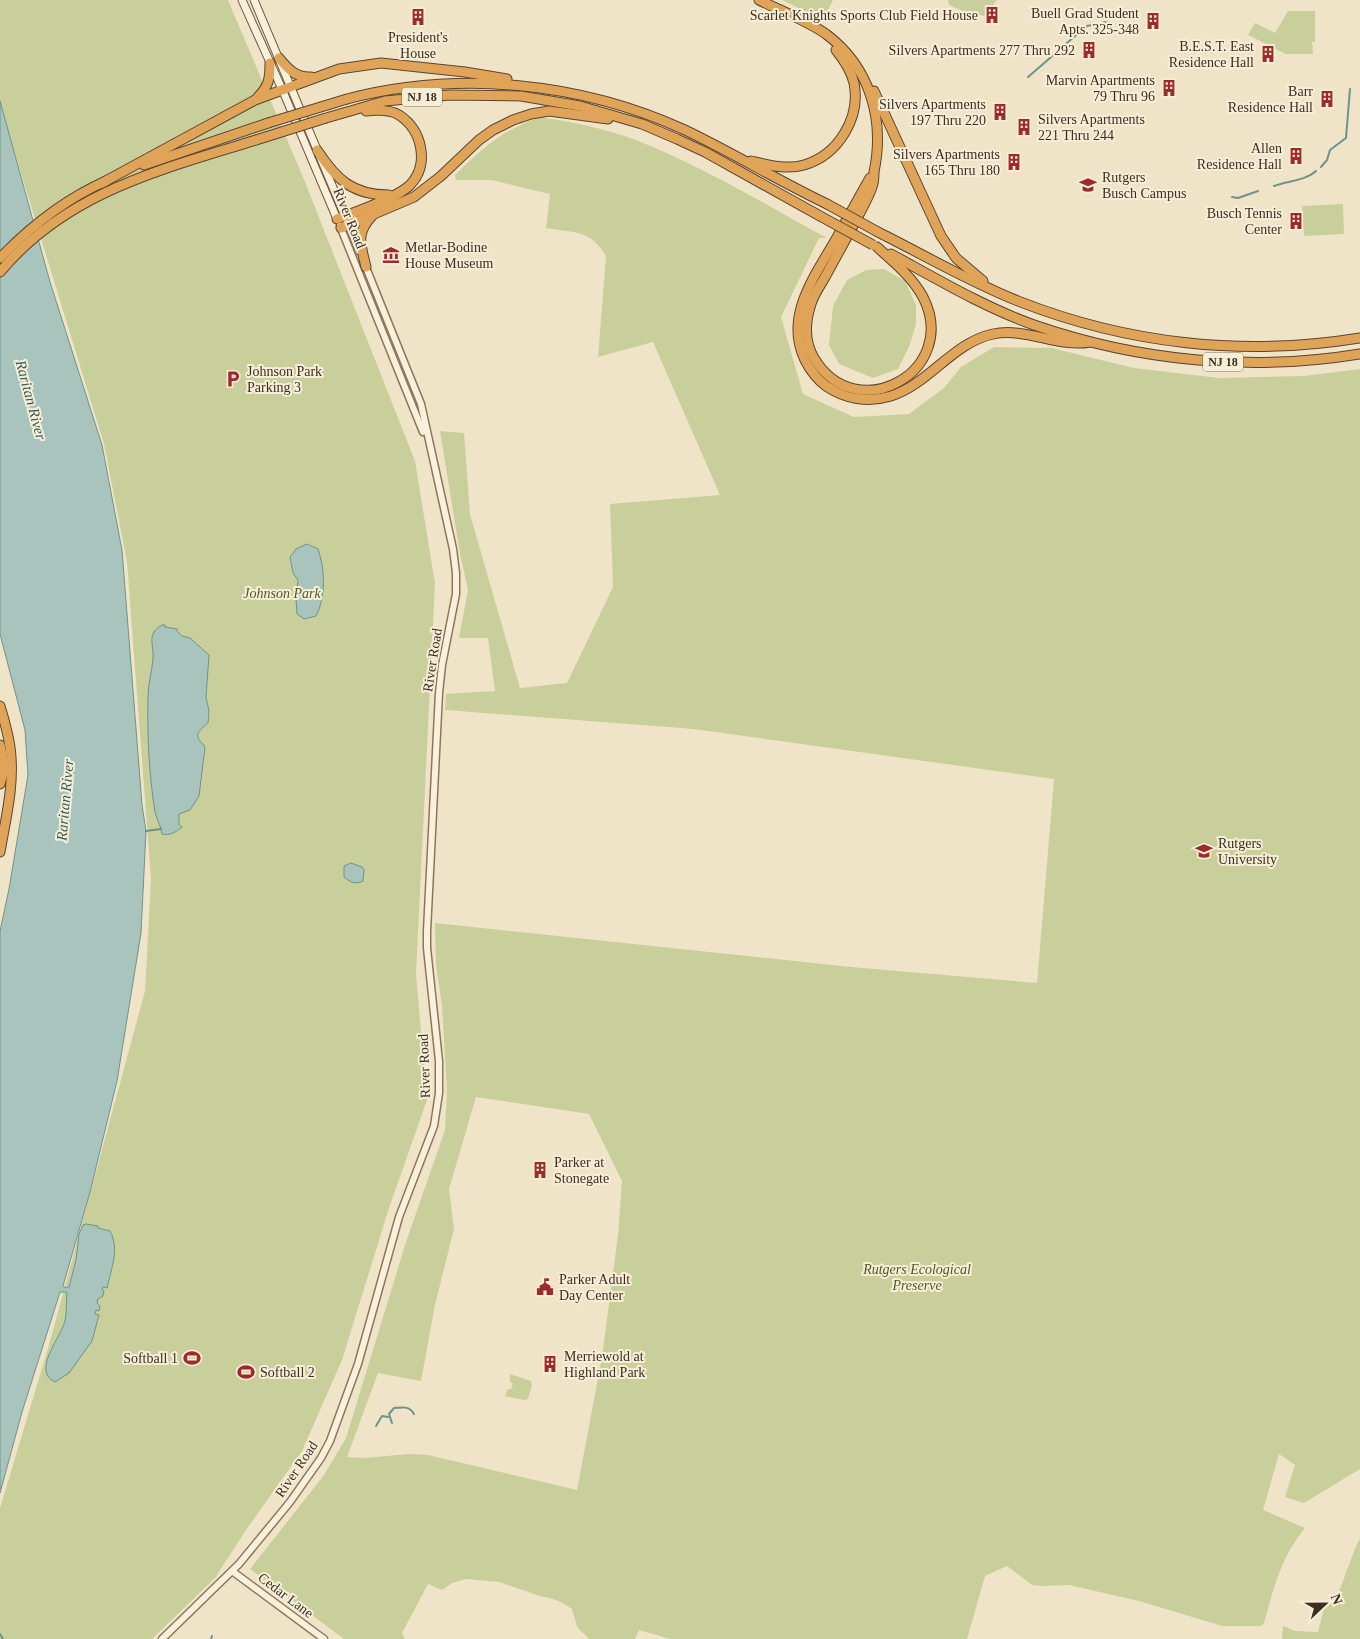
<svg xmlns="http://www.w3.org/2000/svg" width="1360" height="1639" font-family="Georgia,serif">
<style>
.green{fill:#c9cf9b;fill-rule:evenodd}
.water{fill:#a9c4bc;stroke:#6f938a}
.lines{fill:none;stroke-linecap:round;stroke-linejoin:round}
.stream{stroke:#6f938a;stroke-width:2}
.tertiary-casing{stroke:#8d765c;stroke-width:9}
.secondary-casing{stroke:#6f573f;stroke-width:9}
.motorway-casing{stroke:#5b4430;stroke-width:11}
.tertiary{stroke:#faf1dc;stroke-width:6}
.secondary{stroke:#faf1dc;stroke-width:7}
.motorway{stroke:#e0a458;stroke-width:9}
.motorway-bridge-casing{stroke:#5b4430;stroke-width:11;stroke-linecap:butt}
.motorway-bridge{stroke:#e0a458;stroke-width:9}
.labels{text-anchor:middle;stroke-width:4;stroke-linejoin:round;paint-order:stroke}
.shield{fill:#f7eed8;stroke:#756857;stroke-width:1}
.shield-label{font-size:12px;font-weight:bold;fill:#3d2e20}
.poi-label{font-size:14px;fill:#3d2e20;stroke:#f7eed8;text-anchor:end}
.street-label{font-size:14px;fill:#3d2e20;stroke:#f7eed8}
.park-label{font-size:14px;font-style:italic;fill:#4d5a26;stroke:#f7eed8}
.water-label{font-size:15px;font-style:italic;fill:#2f5d5a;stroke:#f7eed8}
</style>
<rect width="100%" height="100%" fill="#f0e4c8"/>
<!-- green -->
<g class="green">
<polygon points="0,0 228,0 305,182 415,461 435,583 416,974 427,1100 389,1208 342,1360 302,1451 246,1530 215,1578 152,1639 0,1639 0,1508 49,1345 145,991 151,879 127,562 104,444 0,105"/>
<polygon points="782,0 833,0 823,20"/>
<polygon points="948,0 997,0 984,16 965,12 949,5"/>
<polygon points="1288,11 1315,11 1315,42 1312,42 1313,54 1286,54 1248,35 1255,23 1275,33"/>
<path d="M540,117C571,122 603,128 633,139C701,165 764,204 827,238H819L781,317L803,394L854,417L909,414L944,388L961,367L994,347L1052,348L1134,368L1219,378L1304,376L1360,369V1469L1304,1503L1285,1497L1295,1465L1279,1454L1263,1510L1305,1528C1281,1557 1274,1587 1264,1623L1261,1626H1222L1139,1601L1069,1585L1044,1586L1032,1585L1007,1566L985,1576L967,1639H670L639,1630L635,1639H589L577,1627L572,1609L561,1602L550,1598L540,1596L499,1582L466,1579L452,1583L442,1590L428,1584L402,1633L405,1639H344L250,1569L324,1475L346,1438L406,1242L445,1130L447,1090L442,1006L436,965L435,923L851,967L1037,983L1054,779L694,729L445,710L446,694L495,691L488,638H459L468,590L460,554L440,431L464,433L470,514L520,688L567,683L613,587L610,504L720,495L653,342L598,357L606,256C590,229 574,233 546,228L550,194L491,180H456L455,175C484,147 501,131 540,117ZM476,1097L589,1114L622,1181L618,1235L602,1357L577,1490L428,1455L409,1454L364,1458L347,1457L378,1373L421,1381L435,1305L454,1229L449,1189Z"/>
<polygon points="1343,204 1344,234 1304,236 1302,206"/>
<polygon points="884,269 905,281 916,305 916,324 909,347 898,369 873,378 839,364 829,345 833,306 847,280 866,270"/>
<polygon points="510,1374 531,1381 532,1385 528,1399 524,1400 505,1396 508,1389 511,1389 513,1383 510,1382"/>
<polygon points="1360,1539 1360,1639 1282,1639 1283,1626 1295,1631 1318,1632 1324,1608 1340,1589 1356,1546"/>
</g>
<!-- water -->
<g class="water">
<path d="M0,101L50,282L102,445L122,550L142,805L146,831L141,933L117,1081L90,1192L63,1286L66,1288L69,1287L76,1260L79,1234L83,1225L86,1224L98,1226V1228L110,1231C120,1249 111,1269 107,1288L103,1287L102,1290L104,1291L103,1296L98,1299L97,1303L100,1306L99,1311L96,1310L95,1314L99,1315L92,1341L69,1373L55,1382C32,1372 59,1339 64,1324C67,1315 66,1303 67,1293L66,1292H60L22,1412L0,1493V931L9,889L28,775L25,730L0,634Z"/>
<path d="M307,544L318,549C325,569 326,597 316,616L304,619L297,614L296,599L298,580L293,573L290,557L296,549Z"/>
<path d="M162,625H165V627L177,629V631L182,636L190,638L209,655L206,697L209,711L208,723C205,727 193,732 200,741C201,743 204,744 205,747L199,796L190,810L179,814V824L182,827C176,832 170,836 162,834C161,826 157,820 155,812C149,775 147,734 148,697C148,684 152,671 153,659C154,644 146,634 162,625Z"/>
<path d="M351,863L362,867L364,870L363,881C355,885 350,882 344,877V866Z"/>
</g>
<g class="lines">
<!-- stream -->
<g class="stream">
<polyline points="1104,22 1113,24"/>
<polyline points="1061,48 1087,26 1098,24"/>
<polyline points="1028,77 1057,52"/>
<polyline points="1321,167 1327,160 1330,150 1346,138 1350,89"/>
<path d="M1274,186C1287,181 1305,181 1316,171"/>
<polyline points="1232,197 1238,198 1258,191"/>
<polyline points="146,831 161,829"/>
<path d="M392,1423L389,1414L394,1408C402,1407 410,1406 414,1414"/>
<polyline points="376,1426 382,1416 388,1417"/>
<polyline points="0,1634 3,1639"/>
<polyline points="211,1639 212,1636"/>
</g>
<!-- tertiary casing -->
<g class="tertiary-casing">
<g id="tertiary">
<polyline points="347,221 359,251"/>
<polyline points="340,226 423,432"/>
<polyline points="232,1571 324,1639"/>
<polyline points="162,1639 239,1564 290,1502 321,1458 330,1441 358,1364 399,1217 434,1126 439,1093 439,1061 427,948 427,931 439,693 442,665 456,594 456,573 453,549 421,404 365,265"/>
</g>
</g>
<!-- secondary casing -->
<g class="secondary-casing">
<g id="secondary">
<polyline points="242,0 282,89 337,219"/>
<polyline points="254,0 345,216"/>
</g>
</g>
<!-- motorway casing -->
<g class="motorway-casing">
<g id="motorway">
<path d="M759,0C781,11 806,20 826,34C870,67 885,119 874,172C874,177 874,182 872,187C868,199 860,212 854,224C844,242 835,259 825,277C820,286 814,294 811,304C805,322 804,341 814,358C856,429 961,371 923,297C912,277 894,262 877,247"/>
<path d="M279,58C288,69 296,78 311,77"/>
<polyline points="874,91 941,236 956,258 983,281"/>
<path d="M258,97C269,86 270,78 270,63"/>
<path d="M347,99C459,70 580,82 685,130C733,153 779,181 827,204"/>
<polyline points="326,118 385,101 449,95 521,96 580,106 642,124 677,139 705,152 820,216"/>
<path d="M317,150C336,179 352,195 389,195"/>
<path d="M751,161C768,165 787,170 804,165C838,155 861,118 854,83C851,70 844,60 836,50"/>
<polyline points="144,165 268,123"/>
<path d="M870,178C858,199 847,220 835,241C814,277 784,317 805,360C810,370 817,379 826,386C845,399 868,403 891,396C929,384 952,343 993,334C1026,327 1058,348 1090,342"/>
<polyline points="102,183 255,100 339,69 381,63 465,72 507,79"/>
<path d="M337,219C356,212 397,198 410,185C430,164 422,130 399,115C390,109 376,110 366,111"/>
<polyline points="341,228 414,197 441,176 479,140 493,130 513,120 531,114 549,111 608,119"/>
<path d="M878,232C924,255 970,282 1018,301C1127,344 1244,357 1360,338"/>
<path d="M891,254C937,279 984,307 1034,325C1138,361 1251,372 1360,354"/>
<path d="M0,258C31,226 65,199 106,181"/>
<path d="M366,267C361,245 355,234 372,216"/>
<path d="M0,272C67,192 160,170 256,140"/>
<path d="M0,706C4,719 8,733 10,747C15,783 6,817 0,852"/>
<path d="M0,745C3,759 5,771 0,784"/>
</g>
</g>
<!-- tertiary -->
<use href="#tertiary" class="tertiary"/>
<!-- secondary -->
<use href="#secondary" class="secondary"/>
<!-- motorway -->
<use href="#motorway" class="motorway"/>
<!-- motorway-bridge casing -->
<g class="motorway-bridge-casing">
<g id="motorway-bridge">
<polyline points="268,123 347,99"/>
<polyline points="256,140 326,118"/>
<polyline points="827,204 878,232"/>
<polyline points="820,216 873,245"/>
</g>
</g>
<!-- motorway-bridge -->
<use href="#motorway-bridge" class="motorway-bridge"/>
</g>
<!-- icons -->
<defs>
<g id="building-bare" transform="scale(1.35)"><path d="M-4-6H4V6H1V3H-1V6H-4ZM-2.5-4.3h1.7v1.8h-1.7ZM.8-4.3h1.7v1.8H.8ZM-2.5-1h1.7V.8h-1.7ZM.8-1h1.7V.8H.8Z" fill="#9e2a2b" stroke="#f7eed8" stroke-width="2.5" paint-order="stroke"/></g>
<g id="university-bare" transform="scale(1.35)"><path d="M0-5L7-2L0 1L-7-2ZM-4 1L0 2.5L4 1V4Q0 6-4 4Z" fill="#9e2a2b" stroke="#f7eed8" stroke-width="2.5" paint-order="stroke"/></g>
<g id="museum-bare" transform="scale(1.35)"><path d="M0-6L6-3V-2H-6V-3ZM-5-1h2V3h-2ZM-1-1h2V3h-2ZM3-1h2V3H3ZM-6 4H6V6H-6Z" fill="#9e2a2b" stroke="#f7eed8" stroke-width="2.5" paint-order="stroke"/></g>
<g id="parking-bare" transform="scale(1.35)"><path d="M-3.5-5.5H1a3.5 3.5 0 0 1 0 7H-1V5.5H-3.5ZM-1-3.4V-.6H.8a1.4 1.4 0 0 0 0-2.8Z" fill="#9e2a2b" stroke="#f7eed8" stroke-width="2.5" paint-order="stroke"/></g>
<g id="civic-bare" transform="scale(1.35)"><path d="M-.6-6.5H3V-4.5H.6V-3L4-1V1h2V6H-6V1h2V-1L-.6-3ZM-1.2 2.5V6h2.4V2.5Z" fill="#9e2a2b" stroke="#f7eed8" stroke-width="2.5" paint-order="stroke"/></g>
<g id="stadium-bare" transform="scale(1.35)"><path d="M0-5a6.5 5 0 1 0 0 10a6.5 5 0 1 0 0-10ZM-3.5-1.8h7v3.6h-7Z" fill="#9e2a2b" stroke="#f7eed8" stroke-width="2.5" paint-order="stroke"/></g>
</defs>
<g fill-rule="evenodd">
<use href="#building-bare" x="992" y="15"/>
<use href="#building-bare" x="418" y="17"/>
<use href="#building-bare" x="1153" y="21"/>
<use href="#building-bare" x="1089" y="50"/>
<use href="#building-bare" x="1268" y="54"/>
<use href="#building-bare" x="1169" y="88"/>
<use href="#building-bare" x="1327" y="99"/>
<use href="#building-bare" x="1000" y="112"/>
<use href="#building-bare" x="1024" y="127"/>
<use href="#building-bare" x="1296" y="156"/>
<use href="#building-bare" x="1014" y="162"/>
<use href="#university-bare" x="1088" y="185"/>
<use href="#building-bare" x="1296" y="221"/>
<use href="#museum-bare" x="391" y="255"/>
<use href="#parking-bare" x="233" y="379"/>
<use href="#university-bare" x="1204" y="851"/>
<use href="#building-bare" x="540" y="1170"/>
<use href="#civic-bare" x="545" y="1287"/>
<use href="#stadium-bare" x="192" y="1358"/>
<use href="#building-bare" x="550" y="1364"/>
<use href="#stadium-bare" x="246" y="1372"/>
</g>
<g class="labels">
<!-- shield labels -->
<g class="shield">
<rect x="402" y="87.5" width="40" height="19" rx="4"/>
<rect x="1203" y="352.5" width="40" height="19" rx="4"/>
</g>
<g class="shield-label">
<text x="422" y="101">NJ 18</text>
<text x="1223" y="366">NJ 18</text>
</g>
<!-- poi labels -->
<g class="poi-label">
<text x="1139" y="18">Buell Grad Student<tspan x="1139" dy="16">Apts. 325-348</tspan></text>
<text x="978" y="20">Scarlet Knights Sports Club Field House</text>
<text x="418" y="42" text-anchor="middle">President's<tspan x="418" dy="16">House</tspan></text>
<text x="1254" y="51">B.E.S.T. East<tspan x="1254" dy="16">Residence Hall</tspan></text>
<text x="1075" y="55">Silvers Apartments 277 Thru 292</text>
<text x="1155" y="85">Marvin Apartments<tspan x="1155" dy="16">79 Thru 96</tspan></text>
<text x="1313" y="96">Barr<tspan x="1313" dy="16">Residence Hall</tspan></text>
<text x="986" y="109">Silvers Apartments<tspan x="986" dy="16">197 Thru 220</tspan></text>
<text x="1038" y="124" text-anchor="start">Silvers Apartments<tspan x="1038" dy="16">221 Thru 244</tspan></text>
<text x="1282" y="153">Allen<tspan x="1282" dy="16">Residence Hall</tspan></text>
<text x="1000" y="159">Silvers Apartments<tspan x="1000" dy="16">165 Thru 180</tspan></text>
<text x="1102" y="182" text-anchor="start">Rutgers<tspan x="1102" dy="16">Busch Campus</tspan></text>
<text x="1282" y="218">Busch Tennis<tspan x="1282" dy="16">Center</tspan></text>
<text x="405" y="252" text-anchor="start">Metlar-Bodine<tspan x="405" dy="16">House Museum</tspan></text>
<text x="247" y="376" text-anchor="start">Johnson Park<tspan x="247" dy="16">Parking 3</tspan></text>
<text x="1218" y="848" text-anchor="start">Rutgers<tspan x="1218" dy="16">University</tspan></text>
<text x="554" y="1167" text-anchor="start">Parker at<tspan x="554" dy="16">Stonegate</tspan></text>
<text x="559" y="1284" text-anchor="start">Parker Adult<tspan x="559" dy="16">Day Center</tspan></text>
<text x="564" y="1361" text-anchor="start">Merriewold at<tspan x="564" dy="16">Highland Park</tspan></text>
<text x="178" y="1363">Softball 1</text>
<text x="260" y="1377" text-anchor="start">Softball 2</text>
</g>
<!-- street labels -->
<g class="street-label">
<text transform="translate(350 218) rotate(68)" y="5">River Road</text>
<text transform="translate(432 660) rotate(-81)" y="5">River Road</text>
<text transform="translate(424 1066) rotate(-92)" y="5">River Road</text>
<text transform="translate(296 1469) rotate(-56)" y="5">River Road</text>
<text transform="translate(286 1595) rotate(37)" y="5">Cedar Lane</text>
</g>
<!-- park labels -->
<g class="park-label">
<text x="282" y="598">Johnson Park</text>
<text x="917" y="1274">Rutgers Ecological<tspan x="917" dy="16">Preserve</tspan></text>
</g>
<!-- water labels -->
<g class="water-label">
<text transform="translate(31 400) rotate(75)" y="5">Raritan River</text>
<text transform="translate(65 800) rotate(-85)" y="5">Raritan River</text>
</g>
</g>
<!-- north arrow -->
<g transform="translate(1325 1604) rotate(68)" stroke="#f7eed8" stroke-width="4" paint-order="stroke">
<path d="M0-4L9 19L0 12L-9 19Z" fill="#3d2e20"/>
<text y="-8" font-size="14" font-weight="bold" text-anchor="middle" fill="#3d2e20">N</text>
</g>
</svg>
